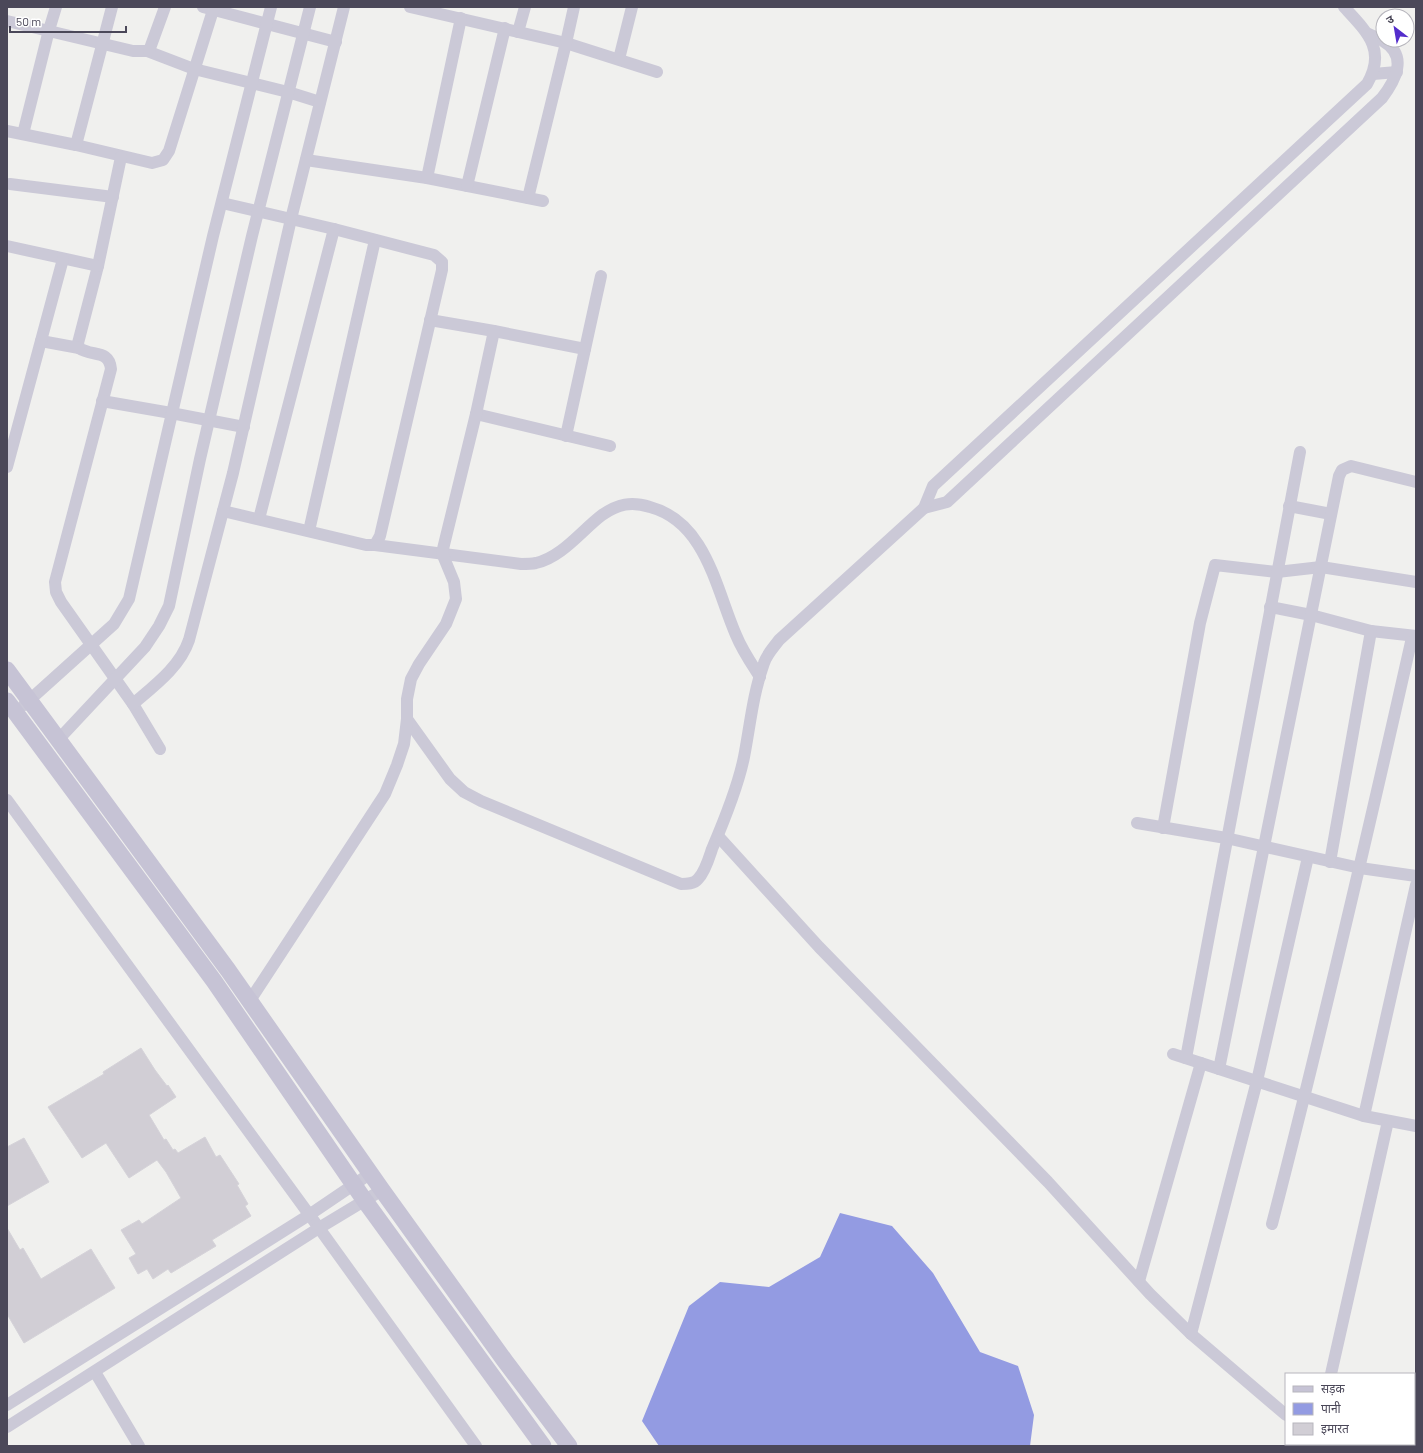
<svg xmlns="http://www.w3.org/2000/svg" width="1423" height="1453" font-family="Barlow,'Noto Sans Devanagari',sans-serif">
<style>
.water{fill:#939be2}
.building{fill:#d1ced5;stroke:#d5d3d9}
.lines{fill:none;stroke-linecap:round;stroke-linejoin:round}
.minor{stroke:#cbc9d7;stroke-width:12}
.secondary{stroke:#c6c3d5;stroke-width:17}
</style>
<rect width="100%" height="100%" fill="#f0f0ee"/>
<!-- water -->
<polygon class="water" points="840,1213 892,1226 933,1273 980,1352 1018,1366 1034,1415 1030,1446 659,1446 642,1421 689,1306 720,1282 769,1287 820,1257"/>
<!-- building -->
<g class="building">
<polygon points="141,1048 155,1070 167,1086 168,1085 176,1097 149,1115 164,1140 166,1139 173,1150 175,1149 178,1153 205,1137 216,1157 220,1155 239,1184 237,1185 248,1204 245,1206 251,1216 212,1240 216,1246 171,1273 168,1269 153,1279 147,1269 138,1274 129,1258 136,1254 121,1230 139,1220 142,1224 181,1198 166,1172 157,1160 129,1178 106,1143 82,1158 48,1107 104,1074 103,1072"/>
<polygon points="24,1138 49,1182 7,1206 7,1147"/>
<polygon points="7,1228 20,1250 23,1248 41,1279 91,1249 115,1288 24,1343 7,1314"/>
</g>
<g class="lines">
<!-- minor -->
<g class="minor">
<polyline points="203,7 336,42"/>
<polyline points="410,7 566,43 657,72"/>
<polyline points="7,21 133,51 147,51 194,69 288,92 320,102"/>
<polyline points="518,32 525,7"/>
<polyline points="149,51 165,7"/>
<polyline points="619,59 632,7"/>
<polyline points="1373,74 1397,72"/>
<polyline points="7,131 76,145 152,163 163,160 169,151 214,7"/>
<polyline points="23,134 49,30 56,7"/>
<polyline points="76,145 112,7"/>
<path d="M121,157L98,266L78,343L79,348C92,357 109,349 111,369L55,582L56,592L61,602L133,704L160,749"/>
<polyline points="306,160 427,178 543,201"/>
<polyline points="427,178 461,18"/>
<polyline points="10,184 113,197"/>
<polyline points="467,186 505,28"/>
<polyline points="528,198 566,43 574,7"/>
<polyline points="222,203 334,229 434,255 442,262 442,270 380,536 375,545 366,545 223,511"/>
<polyline points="7,246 98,266"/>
<polyline points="430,320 494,331 585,349"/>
<polyline points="41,341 79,348"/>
<polyline points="102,401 171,413 244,427"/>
<polyline points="476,414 610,446"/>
<polyline points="566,436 601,276"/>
<polyline points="7,467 63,259"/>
<polyline points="1289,506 1331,514"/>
<path d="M924,508L947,502L1382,98C1395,81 1409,56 1383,41C1379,38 1373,36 1369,34"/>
<polyline points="259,519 334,229"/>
<polyline points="309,531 375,240"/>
<path d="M375,545L521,564C526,564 531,564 536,563C562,557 581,531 602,515C618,504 631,501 650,507C706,522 716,589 736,635C742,650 751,663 760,677"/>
<polyline points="1270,607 1311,615 1371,631 1416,636"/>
<path d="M133,704C154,686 180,667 189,640L233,473L291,219L344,7"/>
<polyline points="24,705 114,624 129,599 213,236 271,7"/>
<path d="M407,719L450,779L464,792L481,801L681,884C687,884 694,884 698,879C705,872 709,858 712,849C724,821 738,787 744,757C750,726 753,693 764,663C767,654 774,647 779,640L924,508L933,486L1367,84C1387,50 1367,32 1344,7"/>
<polyline points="58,740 145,647 159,626 169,606 200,459 252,236 310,7"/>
<polyline points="7,800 319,1228 476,1446"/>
<polyline points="1137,823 1226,838 1360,868 1416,876"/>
<polyline points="1163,828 1200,623 1215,565 1277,572 1321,567 1416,582"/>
<polyline points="718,836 819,947 1048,1182 1150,1294 1191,1334 1286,1415"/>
<polyline points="1330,862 1371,631"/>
<polyline points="249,1002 385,794 397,765 404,744 407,719 407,699 411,679 419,664 446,624 456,599 454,582 442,553 476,414 494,331"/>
<polyline points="1173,1054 1364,1116 1416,1126"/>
<polyline points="1186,1058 1300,452"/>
<polyline points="1219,1069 1339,476 1342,470 1351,466 1416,482"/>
<polyline points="1364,1116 1416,885"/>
<path d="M1272,1224C1322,1031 1367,837 1411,642"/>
<polyline points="1139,1281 1201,1063"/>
<polyline points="1191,1334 1257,1081 1308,857"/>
<polyline points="95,1372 139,1446"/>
<polyline points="1331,1374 1388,1121"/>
<polyline points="7,1405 309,1215 371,1173"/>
<polyline points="7,1427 319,1228 382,1190"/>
<polyline points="1321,1444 1323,1446"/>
</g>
<!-- secondary -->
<g class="secondary">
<polyline points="7,670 228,970 382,1190 505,1361 569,1446"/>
<polyline points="7,701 214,981 365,1201 543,1446"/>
</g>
</g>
<!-- border -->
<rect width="1423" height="1453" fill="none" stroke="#4b4859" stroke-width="16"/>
<!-- legend -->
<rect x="1285" y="1373" width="130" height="72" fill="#ffffff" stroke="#b7b6bd"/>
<rect x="1293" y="1386" width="20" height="6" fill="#c6c3d5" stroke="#b7b6bd"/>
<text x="1321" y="1393" font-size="12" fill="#4b4859">सड़क</text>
<rect x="1293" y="1403" width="20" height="12" fill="#939be2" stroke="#b7b6bd"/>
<text x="1321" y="1413" font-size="12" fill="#4b4859">पानी</text>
<rect x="1293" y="1423" width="20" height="12" fill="#d1ced5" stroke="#b7b6bd"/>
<text x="1321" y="1433" font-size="12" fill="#4b4859">इमारत</text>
<!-- north arrow -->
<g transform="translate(1395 28) rotate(329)"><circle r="19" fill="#ffffff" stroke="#b7b6bd"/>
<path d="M0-3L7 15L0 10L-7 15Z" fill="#542dcc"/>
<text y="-6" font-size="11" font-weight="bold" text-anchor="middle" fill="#4b4859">उ</text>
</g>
<!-- scale -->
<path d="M10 26v6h116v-6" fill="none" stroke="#4b4859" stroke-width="2"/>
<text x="16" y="26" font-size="12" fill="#4b4859" stroke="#ffffff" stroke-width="3" paint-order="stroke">50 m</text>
</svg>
